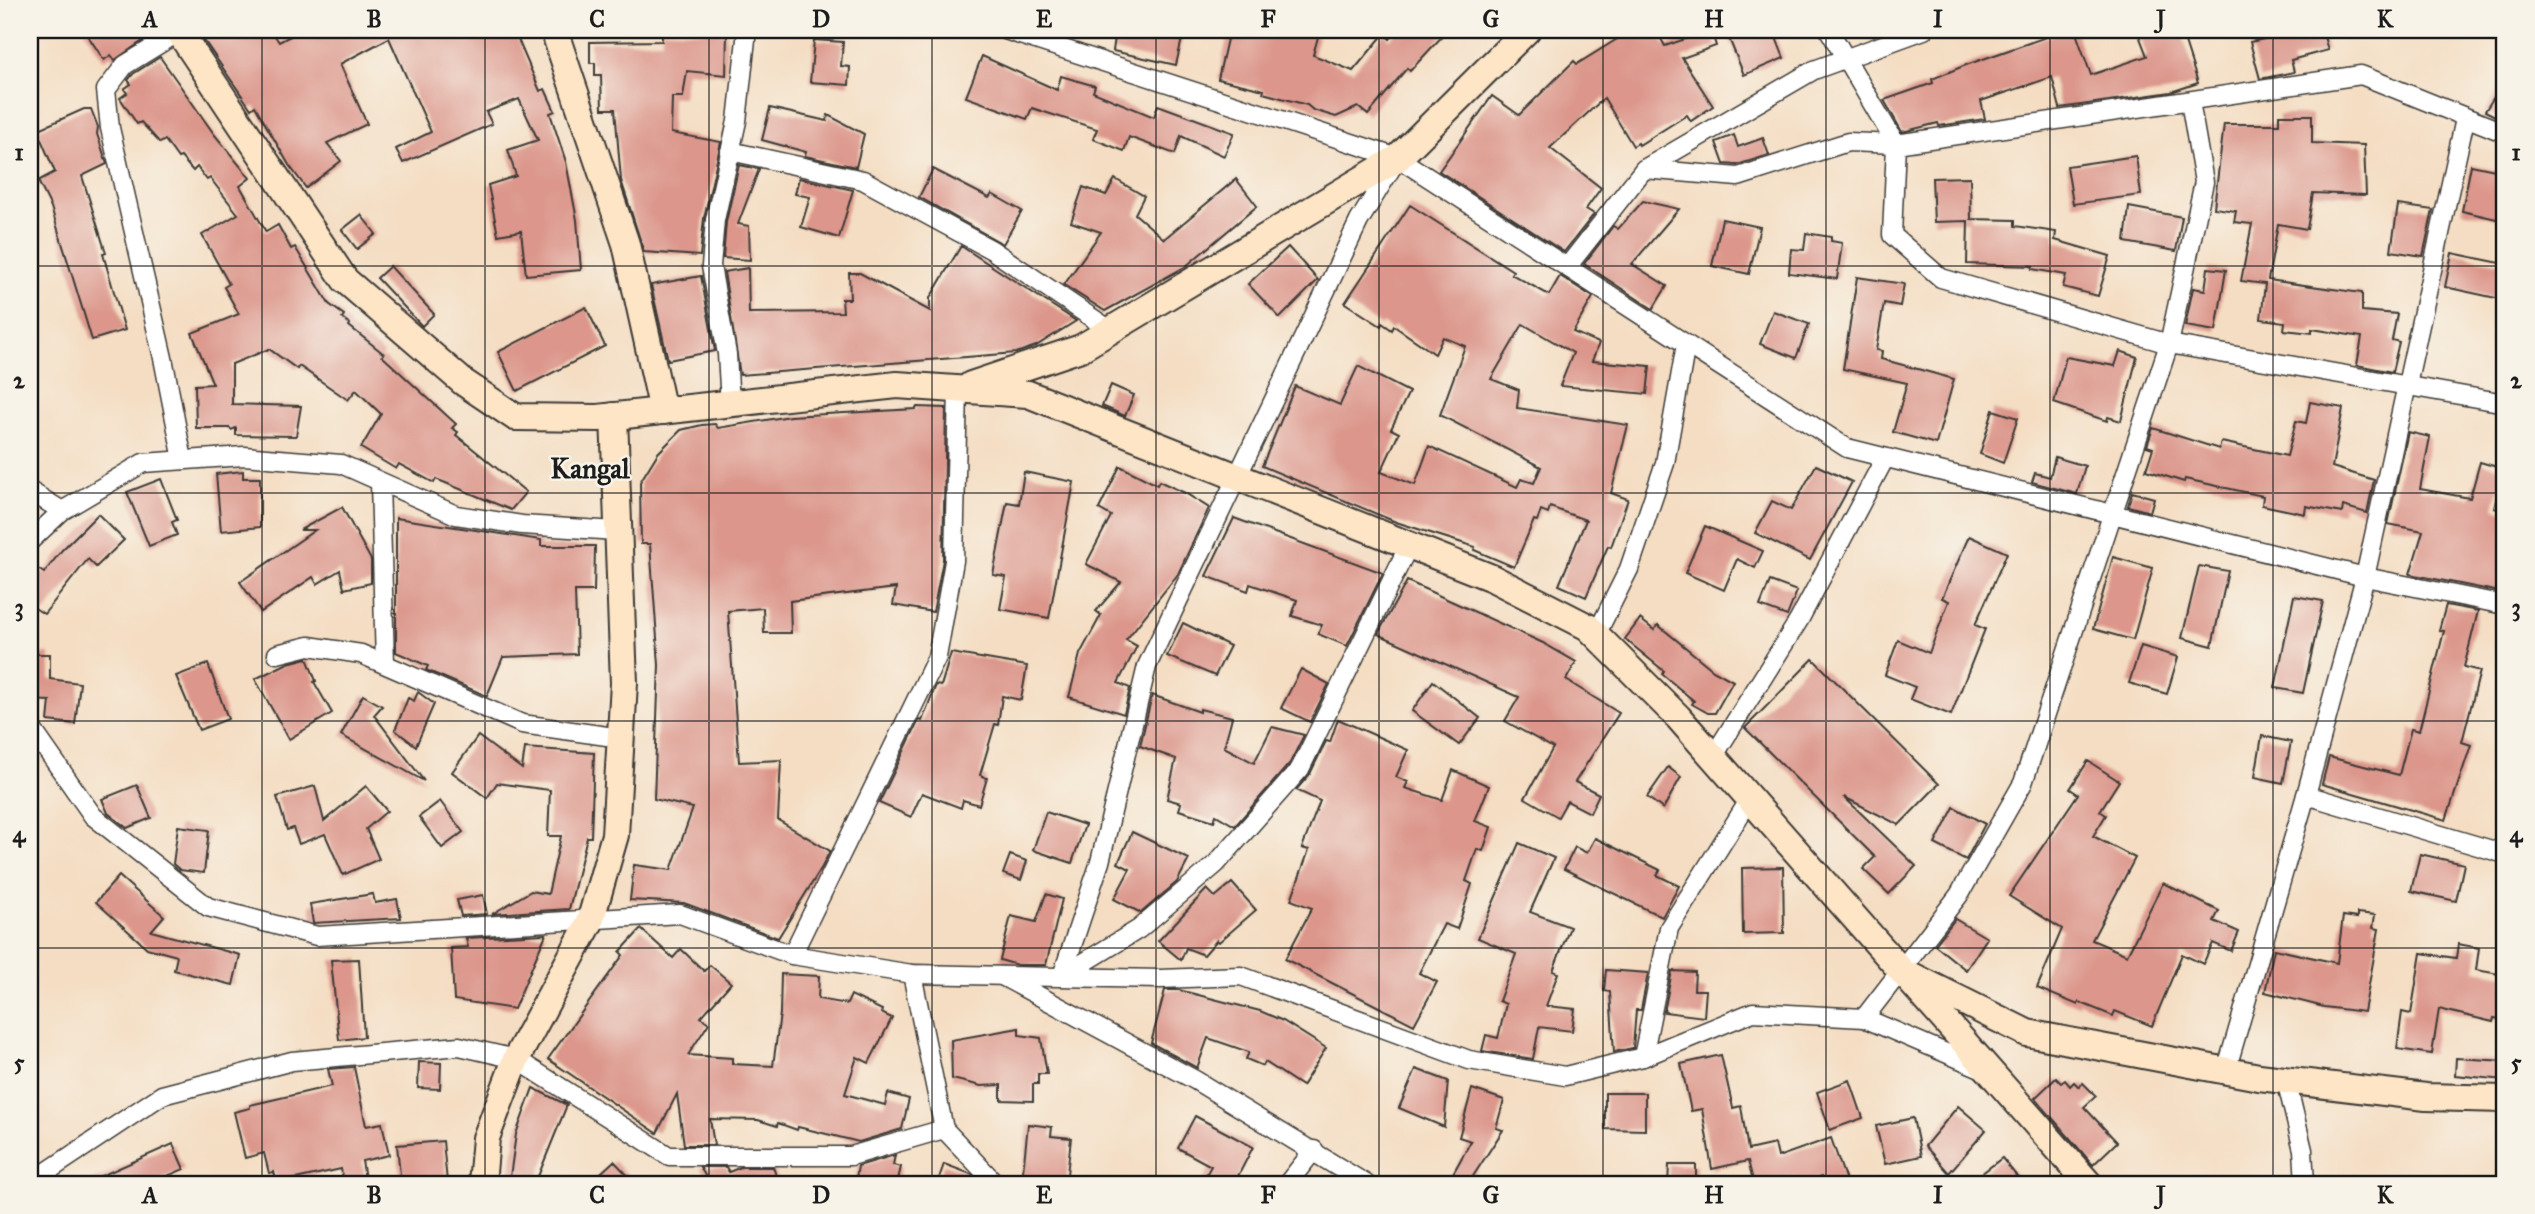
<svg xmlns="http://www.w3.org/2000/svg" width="2535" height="1214" font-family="'IM FELL Great Primer',serif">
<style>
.building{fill:#dc968b}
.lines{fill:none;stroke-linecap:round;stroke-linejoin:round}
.street-casing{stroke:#3c3935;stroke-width:21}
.secondary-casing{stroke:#3c3935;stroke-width:30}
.street{stroke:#fff;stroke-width:18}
.secondary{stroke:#fde5c5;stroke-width:26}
.grid{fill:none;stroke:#1c1c1c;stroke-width:2;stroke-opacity:0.55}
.labels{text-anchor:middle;stroke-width:5;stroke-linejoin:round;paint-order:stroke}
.district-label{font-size:28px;font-weight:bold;fill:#1c1c1c;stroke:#f7f3e8}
.neatline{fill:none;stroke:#1c1c1c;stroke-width:2.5}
.grid-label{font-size:23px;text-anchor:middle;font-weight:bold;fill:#1c1c1c}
</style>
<rect width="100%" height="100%" fill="#f7f3e8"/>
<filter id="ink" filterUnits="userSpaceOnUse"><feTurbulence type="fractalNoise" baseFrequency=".0143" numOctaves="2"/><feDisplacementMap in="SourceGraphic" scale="14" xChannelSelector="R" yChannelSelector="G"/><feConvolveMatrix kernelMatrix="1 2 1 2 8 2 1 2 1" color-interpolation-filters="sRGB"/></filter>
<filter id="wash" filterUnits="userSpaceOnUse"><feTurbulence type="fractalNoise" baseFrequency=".00686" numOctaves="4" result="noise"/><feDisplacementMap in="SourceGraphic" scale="28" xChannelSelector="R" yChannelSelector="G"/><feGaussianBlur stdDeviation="1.57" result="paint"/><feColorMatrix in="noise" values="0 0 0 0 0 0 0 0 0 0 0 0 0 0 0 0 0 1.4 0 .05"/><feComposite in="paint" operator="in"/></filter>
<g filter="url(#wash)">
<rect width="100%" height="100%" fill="#f4ddc2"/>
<g id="blocks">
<!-- building -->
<g class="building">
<polygon points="84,30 137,30 144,40 115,60 111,55 104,60"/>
<polygon points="197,30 271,30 279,42 302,30 514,30 540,91 545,89 555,111 550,113 566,162 577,220 581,270 526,275 521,231 498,235 488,185 516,176 508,150 538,140 519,99 486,112 492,124 403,163 396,149 431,132 389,38 340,64 367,124 327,143 341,161 306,188 289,165 255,106 251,109"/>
<polygon points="662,30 727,33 726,75 687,71 683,97 672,97 671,133 721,142 704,218 700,256 644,252 621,180 615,109 602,109 601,75 595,75 595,63 590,63 590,42 662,41"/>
<polygon points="1116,30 1184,30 1176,65 1113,51"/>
<polygon points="1229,30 1249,30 1278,37 1280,30 1289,30 1318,37 1313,55 1353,71 1384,34 1390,39 1398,30 1448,30 1410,71 1407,68 1368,115 1358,107 1336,117 1313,110 1307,105 1263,93 1264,90 1218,79"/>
<polygon points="1618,30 1656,30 1665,46 1711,30 1716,46 1682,58 1713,106 1691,121 1687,115 1639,145 1638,143 1633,146 1604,98 1550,148 1601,188 1586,209 1594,214 1564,252 1439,171 1492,96 1519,115 1574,61 1577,64 1622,36"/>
<polygon points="1744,30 1773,30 1784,58 1744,75 1728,36"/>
<polygon points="2066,30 2075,30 2091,75 2147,56 2137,30 2181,30 2198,83 2171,92 2060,108 2052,77 1981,101 1985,119 1939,126 1938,123 1902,132 1884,100 1933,83 1932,79 1966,65"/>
<polygon points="2307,30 2322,30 2328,50 2291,60 2294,72 2260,79 2250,42"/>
<polygon points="814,40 843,42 841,66 850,67 849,85 810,82"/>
<polygon points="982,56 1057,90 1061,76 1095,86 1093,92 1154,117 1158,105 1234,133 1224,156 1181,136 1175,154 1129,137 1124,151 1093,139 1097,129 1032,108 1027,119 966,97"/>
<polygon points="160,57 214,134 250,178 240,186 266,232 278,225 291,249 295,247 329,304 344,315 342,318 350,324 349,326 384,354 382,356 456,424 452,428 458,432 456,435 526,492 511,510 436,479 434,483 399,464 396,469 361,448 381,414 356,390 348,400 299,366 297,369 269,349 232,364 232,404 301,406 296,436 236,435 236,428 231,430 230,428 196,428 195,385 213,384 192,333 239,314 224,287 229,284 202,235 238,214 210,178 207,180 197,167 193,171 181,157 178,158 165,140 160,143 141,122 137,124 120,98 127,93 124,89 131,84 128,80 133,74"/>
<polygon points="2505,80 2505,121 2485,111"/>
<polygon points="770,108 827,121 828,115 864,134 856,167 805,156 806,152 762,140"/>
<polygon points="84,109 91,109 98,127 97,134 107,164 82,176 106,253 103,254 125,330 92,340 51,207 38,181 55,172 37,130"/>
<polygon points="2279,115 2312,115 2312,143 2364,145 2366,195 2313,193 2307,229 2278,224 2268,280 2362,293 2362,311 2397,314 2392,340 2399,342 2392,372 2357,365 2362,337 2312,329 2312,333 2284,330 2285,322 2261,319 2265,284 2241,281 2252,224 2234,222 2236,211 2214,208 2224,124 2279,124"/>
<polygon points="1734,135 1738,147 1763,138 1769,155 1737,165 1724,164 1716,142"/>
<polygon points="2136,156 2141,195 2073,204 2067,166"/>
<polygon points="739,165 759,169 738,224 749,226 750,260 723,258 726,222"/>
<polygon points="2471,165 2505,172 2505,221 2462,211"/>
<polygon points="933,169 989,198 992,194 1022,211 1003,244 919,197"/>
<polygon points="1970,177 1971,219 2015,220 2015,226 2056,232 2055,240 2110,256 2098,296 2063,287 2066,275 2032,269 2033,266 1967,264 1968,221 1934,222 1932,178"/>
<polygon points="799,178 853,190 839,238 801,227 810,197 795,194"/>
<polygon points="1115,179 1144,196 1135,214 1164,239 1236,179 1257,206 1185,267 1105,311 1064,285 1101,232 1071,222 1083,187 1106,195"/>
<polygon points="1643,201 1679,209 1632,264 1667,286 1653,309 1584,264 1613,226 1618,229"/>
<polygon points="1410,205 1513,271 1511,274 1549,295 1560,276 1593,297 1573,332 1599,343 1592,361 1650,366 1647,394 1560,386 1573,353 1523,324 1491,379 1519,390 1517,408 1628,425 1611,493 1628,499 1611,547 1608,546 1586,597 1559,585 1586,520 1550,507 1548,513 1541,510 1537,521 1534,520 1514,567 1474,550 1475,547 1396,522 1262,466 1295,386 1340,405 1358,366 1409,392 1391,429 1399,433 1381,472 1415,485 1429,446 1517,487 1521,479 1534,483 1541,467 1440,415 1465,346 1443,337 1435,354 1394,326 1392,330 1382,323 1381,326 1345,303"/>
<polygon points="2398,205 2433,210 2423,256 2391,251"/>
<polygon points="2129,207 2182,217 2176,251 2125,242"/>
<polygon points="361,215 376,234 357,249 342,230"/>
<polygon points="1722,219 1760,227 1749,274 1712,266"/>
<polygon points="1806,233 1831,237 1831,241 1842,243 1837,279 1789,273 1791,249 1804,250"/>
<polygon points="961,246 1076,321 1036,346 1016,353 740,375 724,272 748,268 749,313 843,312 842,299 850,299 849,273 860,273 930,311 930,298"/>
<polygon points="1288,247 1318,280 1280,318 1248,284"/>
<polygon points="2452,253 2505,264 2505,300 2445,287"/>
<polygon points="390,266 434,314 422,326 377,278"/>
<polygon points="2208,268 2226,270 2216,331 2185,326 2193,288 2205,290"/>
<polygon points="701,276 715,351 668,360 651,285"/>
<polygon points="1857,277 1904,284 1900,306 1884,303 1876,350 1882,351 1881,359 1954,379 1936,444 1893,432 1907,383 1843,369"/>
<polygon points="586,307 605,346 517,391 498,352"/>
<polygon points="1773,311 1809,324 1796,358 1760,344"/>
<polygon points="2120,351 2137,357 2121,421 2108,417 2107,421 2054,403 2066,357 2115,366"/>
<polygon points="1111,385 1134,395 1125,416 1102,406"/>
<polygon points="2310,402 2343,408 2332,467 2374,480 2367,513 2343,506 2342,513 2306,506 2305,514 2262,505 2263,496 2185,479 2184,482 2146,470 2153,448 2147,446 2153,428 2219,449 2221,442 2287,456 2296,421 2306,423"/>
<polygon points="917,407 946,408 943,560 933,612 893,605 896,588 790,601 791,633 764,633 763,608 728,611 739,762 781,760 778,820 830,851 822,867 778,938 684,903 630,900 634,865 671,870 693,808 654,799 659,665 650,544 641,544 640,482 658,453 681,430 702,425 715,424 718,428 790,416 916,409"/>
<polygon points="1993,410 2018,418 2003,463 1980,454"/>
<polygon points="2408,432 2430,437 2420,489 2470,498 2480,462 2504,469 2494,508 2505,511 2505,593 2410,574 2423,531 2388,524"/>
<polygon points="2055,457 2085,466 2077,494 2032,482 2035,473 2050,477"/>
<polygon points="1816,465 1852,482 1810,560 1755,533 1772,501 1791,510"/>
<polygon points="1120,466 1157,485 1159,481 1185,493 1209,508 1178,574 1126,640 1137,646 1118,683 1130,688 1124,714 1069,697 1080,654 1101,615 1096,611 1121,582 1086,564 1111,516 1099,509"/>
<polygon points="243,471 243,478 260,478 260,527 221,531 216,474"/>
<polygon points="1024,472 1074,482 1049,618 1000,609 1006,577 993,575 1007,502 1019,504"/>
<polygon points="161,479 177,520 172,522 177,535 149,546 127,492"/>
<polygon points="2132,492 2154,498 2150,512 2128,506"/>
<polygon points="342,507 371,560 371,583 344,589 340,570 317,584 313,577 261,612 240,582 315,530 300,530"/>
<polygon points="98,514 124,540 96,567 88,559 44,614 30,605 30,564 44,573 62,550"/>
<polygon points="396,518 541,540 541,546 595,546 594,591 575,591 577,654 503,657 487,696 426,670 428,666 396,652"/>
<polygon points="1234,518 1383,573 1347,646 1318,634 1322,625 1292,616 1297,600 1250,584 1248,591 1206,576"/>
<polygon points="1705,526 1763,551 1755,568 1737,559 1724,590 1685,573"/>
<polygon points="1969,536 2007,553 1975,625 1985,629 1951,715 1910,699 1915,687 1885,675 1898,640 1929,653 1949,601 1942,598"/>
<polygon points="2113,557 2153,568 2133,640 2093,629"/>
<polygon points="2199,566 2228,571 2212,646 2182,638"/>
<polygon points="1407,581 1543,643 1576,662 1566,680 1619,713 1575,782 1599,794 1590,813 1567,801 1558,817 1525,798 1553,748 1505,721 1519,697 1378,634"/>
<polygon points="1770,581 1797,591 1787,616 1760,606"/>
<polygon points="2294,596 2323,601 2303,693 2275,688"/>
<polygon points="2446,605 2478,611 2464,667 2480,671 2462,742 2471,745 2446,820 2322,784 2329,757 2399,775 2411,729 2419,731 2444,631 2439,630"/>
<polygon points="1640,619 1654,630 1658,625 1713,670 1733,681 1715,713 1708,713 1692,704 1694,701 1662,674 1664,671 1625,639"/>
<polygon points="1183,623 1230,646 1215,676 1167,656"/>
<polygon points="2141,646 2178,657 2167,694 2129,683"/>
<polygon points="951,653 1027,666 1021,700 1002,696 998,725 995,724 980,775 987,778 979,805 963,800 961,808 922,793 911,817 879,803 919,720 922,721 936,685 941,686"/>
<polygon points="30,654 50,654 50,679 80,683 75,724 48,721 50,701 30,700"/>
<polygon points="307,658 316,681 314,682 332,713 289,739 255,679 288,663"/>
<polygon points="1813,659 1939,784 1899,825 1844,797 1916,866 1889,894 1863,869 1875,857 1745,728"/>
<polygon points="208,664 228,719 199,730 176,676"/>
<polygon points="1301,669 1329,684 1310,722 1281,708"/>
<polygon points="1433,681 1480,718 1459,745 1412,711"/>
<polygon points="418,692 434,704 416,746 395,730 408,698 414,701"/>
<polygon points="363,695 382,706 374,715 424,781 341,735"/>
<polygon points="1152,695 1200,712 1200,709 1232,717 1224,747 1254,763 1272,727 1304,735 1290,763 1235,826 1216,815 1214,821 1179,810 1181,803 1167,799 1176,759 1140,746"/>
<polygon points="1338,719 1408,750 1396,777 1408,782 1405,788 1442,800 1453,770 1489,786 1475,821 1491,827 1483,851 1477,849 1466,881 1472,884 1457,929 1444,924 1419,973 1437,982 1414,1025 1285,959 1312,908 1291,900 1309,850 1302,848 1320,801 1296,790 1310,774 1326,741 1330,742"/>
<polygon points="478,736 522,769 525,748 594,753 591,837 587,837 569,909 492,914 531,891 548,894 561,836 548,836 550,790 497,783 487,798 452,772"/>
<polygon points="2262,736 2291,742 2283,783 2255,777"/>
<polygon points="2088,761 2119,781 2100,811 2106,815 2093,836 2135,858 2092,940 2127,955 2163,883 2219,911 2214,921 2239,932 2231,951 2213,943 2203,964 2182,954 2152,1026 2115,1011 2113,1016 2079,1002 2078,1005 2037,988 2062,929 2009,896 2078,794 2070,789"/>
<polygon points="1668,767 1681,777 1663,809 1647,797"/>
<polygon points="137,785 151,818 127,828 108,813 102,799"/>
<polygon points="315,786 324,821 366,786 387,811 366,829 379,859 343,875 325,834 299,844 293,828 287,830 277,797"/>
<polygon points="440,801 463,832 442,848 419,817"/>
<polygon points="1954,807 1985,824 1966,860 1935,844"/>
<polygon points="1046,812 1085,825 1072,863 1033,850"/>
<polygon points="178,826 209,830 204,873 180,870 173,864"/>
<polygon points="1132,832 1189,859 1177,882 1141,913 1114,899 1130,869 1118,863"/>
<polygon points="1595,838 1660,870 1657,875 1679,886 1662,917 1564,869 1575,847 1587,853"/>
<polygon points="1519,843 1554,858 1530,912 1570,927 1553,971 1558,973 1546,1006 1575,1009 1572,1031 1539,1027 1533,1059 1482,1051 1486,1035 1498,1038 1506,1004 1499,1001 1516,954 1478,938"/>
<polygon points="2420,854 2464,864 2456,901 2411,891"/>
<polygon points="1010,855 1027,861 1021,880 1003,874"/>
<polygon points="1783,867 1784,933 1743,934 1742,868"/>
<polygon points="119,876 164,916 151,931 240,955 233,985 174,970 177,956 147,948 96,902"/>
<polygon points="1232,883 1256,910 1219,942 1217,940 1204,955 1186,948 1181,960 1158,941 1207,889 1215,897"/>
<polygon points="373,894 375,903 397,899 401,918 313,923 310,904"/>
<polygon points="1046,894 1062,899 1046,965 1017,965 1000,960 1011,916 1036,922"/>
<polygon points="483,895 487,914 461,916 457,900"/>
<polygon points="2357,913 2375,915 2373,928 2379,929 2364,1012 2324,1007 2265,992 2274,949 2337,963 2343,916 2357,918"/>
<polygon points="1955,919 1987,938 1966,970 1935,945"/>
<polygon points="641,929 673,958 681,949 704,971 710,965 731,983 701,1017 709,1023 688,1055 732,1058 732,1064 773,1066 780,1014 781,974 819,976 818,999 847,1004 851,995 882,1010 881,1013 892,1018 869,1063 857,1057 845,1094 885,1105 888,1093 909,1099 902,1129 859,1142 798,1127 797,1130 778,1123 777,1126 758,1120 710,1119 714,1145 684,1145 677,1094 657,1133 548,1059 623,955 620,952"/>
<polygon points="546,934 514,1009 454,1000 451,948 468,947 466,938"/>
<polygon points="2458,944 2479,948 2476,970 2505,975 2505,1020 2494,1018 2493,1022 2439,1009 2432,1054 2397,1049 2402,1012 2411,1014 2421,953 2456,958"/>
<polygon points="359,959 364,1037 339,1040 331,960"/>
<polygon points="1606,970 1648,973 1641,1010 1636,1010 1633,1048 1614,1052 1610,992 1604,991"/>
<polygon points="1672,971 1695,972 1694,990 1706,990 1704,1017 1664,1012"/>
<polygon points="1165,990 1179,990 1260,1011 1283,1021 1326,1048 1302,1086 1265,1062 1263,1066 1246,1059 1249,1052 1208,1038 1197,1068 1151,1043"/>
<polygon points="1019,1028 1019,1035 1041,1038 1047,1074 1038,1074 1038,1084 1033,1084 1033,1101 1001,1100 1001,1085 981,1086 952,1079 951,1040"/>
<polygon points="1721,1055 1733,1108 1741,1106 1748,1150 1775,1144 1778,1157 1831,1138 1846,1181 1823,1184 1821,1177 1800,1184 1798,1178 1754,1184 1748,1161 1712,1169 1702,1109 1691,1111 1681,1064"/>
<polygon points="2456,1058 2505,1061 2505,1080 2455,1075"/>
<polygon points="419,1062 441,1063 440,1089 418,1088"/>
<polygon points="354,1067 366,1126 382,1123 389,1155 362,1161 366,1184 344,1184 341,1169 277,1183 274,1172 269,1173 264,1153 245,1158 234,1112 250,1108 250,1105 332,1086 328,1069"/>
<polygon points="1416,1069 1448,1081 1444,1127 1399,1108"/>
<polygon points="2056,1078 2061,1083 2065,1080 2070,1086 2074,1082 2079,1087 2083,1083 2096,1096 2084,1107 2117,1142 2093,1165 2035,1098"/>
<polygon points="1850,1080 1863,1118 1830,1130 1817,1092"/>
<polygon points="533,1088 567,1105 535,1184 509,1184 516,1134"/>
<polygon points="1472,1089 1504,1100 1496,1128 1503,1130 1468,1184 1462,1184 1451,1177 1471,1141 1459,1137"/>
<polygon points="1605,1093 1645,1093 1645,1130 1605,1129"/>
<polygon points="1958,1106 1986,1130 1949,1173 1925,1146"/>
<polygon points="1195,1116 1253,1147 1234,1184 1201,1184 1211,1166 1178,1148"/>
<polygon points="1913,1118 1921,1156 1885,1164 1876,1126"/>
<polygon points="1028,1124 1052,1127 1051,1136 1071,1138 1066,1184 1022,1182"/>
<polygon points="443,1141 447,1182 401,1184 397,1145"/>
<polygon points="173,1144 184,1169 149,1184 83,1184"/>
<polygon points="895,1155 893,1165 901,1167 897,1184 855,1184 858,1166"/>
<polygon points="2002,1158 2023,1184 1968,1184"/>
<polygon points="614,1161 636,1184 589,1184"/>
<polygon points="944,1164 971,1174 981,1184 937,1184"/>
<polygon points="1669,1165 1696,1165 1696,1184 1668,1184"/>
<polygon points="700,1167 726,1167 729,1172 741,1167 773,1167 779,1184 701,1184 701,1181 707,1179"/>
</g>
</g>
</g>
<g filter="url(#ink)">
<use href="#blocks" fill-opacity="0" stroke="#3c3935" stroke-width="2"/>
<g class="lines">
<!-- street casing -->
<g class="street-casing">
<g id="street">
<polyline points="182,30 125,65 106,90 110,128 163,358 183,460"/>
<polyline points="1005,30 1398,158 1847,448 2365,577 2505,605"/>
<polyline points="1829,30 1896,144 1892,235 1941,278 2169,344 2505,403"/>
<polyline points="730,151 863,180 992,250 1110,330"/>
<polyline points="1644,169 1738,177 1848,142 1896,144 2361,75 2505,133"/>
<polyline points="1567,267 1644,169 1814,70 1924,30"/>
<polyline points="730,404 727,354 711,266 715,220 737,121 747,30"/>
<polyline points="380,482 385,664"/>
<polyline points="30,491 62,511"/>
<polyline points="30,541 62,511 143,463 244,456 341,464 456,515 522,525 617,531"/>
<polyline points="1596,635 1629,569 1665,463 1686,344"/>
<polyline points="277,654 309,646 361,654 522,724 621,738"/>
<polyline points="30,726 93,816 208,907 317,936 680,914 792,955 912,974 1160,979 1241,976 1469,1060 1565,1076 1643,1057 1753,1012 1864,1018 1983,1069"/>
<polyline points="1713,757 1799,620 1885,458"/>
<polyline points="2306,795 2505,854"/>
<polyline points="792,955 937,657 954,561 958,389"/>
<polyline points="912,974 944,1129 996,1184"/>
<polyline points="1002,976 1195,1080 1366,1184"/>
<polyline points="1062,976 1100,862 1147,666 1359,221 1394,164"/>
<polyline points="1062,976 1139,929 1216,864 1300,769 1409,545"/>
<polyline points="1864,1018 1959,895 2023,783 2169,344 2204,182 2190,101"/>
<polyline points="1643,1057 1669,928 1750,799"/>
<polyline points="2226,1071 2306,795 2365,577 2465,119"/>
<polyline points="2286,1080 2303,1150 2305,1184"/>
<polyline points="30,1183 162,1095 292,1061 459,1046 516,1059 669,1156 851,1156 944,1129"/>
<polyline points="1287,1184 1314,1150"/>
</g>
</g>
<!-- secondary casing -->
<g class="secondary-casing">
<g id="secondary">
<polyline points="178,30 345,280 463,382 515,417 598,418 897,385 1028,394 1492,578 1588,627 1678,717 2089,1184"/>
<polyline points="554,30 626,244 663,411"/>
<polyline points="971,385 1081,348 1398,158 1527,30"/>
<polyline points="1912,976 2027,1033 2259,1077 2426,1097 2505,1099"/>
<polyline points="482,1184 486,1138 516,1059 590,922 615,835 624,683 614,416"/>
</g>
</g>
<!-- street -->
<use href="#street" class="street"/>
<!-- secondary -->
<use href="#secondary" class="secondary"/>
</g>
</g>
<!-- grid -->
<path class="grid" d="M262,30V1184M485,30V1184M709,30V1184M932,30V1184M1156,30V1184M1379,30V1184M1603,30V1184M1826,30V1184M2050,30V1184M2273,30V1184M30,266H2505M30,493H2505M30,721H2505M30,948H2505"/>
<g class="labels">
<!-- district labels -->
<g class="district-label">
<text x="590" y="478">Kangal</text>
</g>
</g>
<!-- margin -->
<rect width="2535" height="1214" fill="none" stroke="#f7f3e8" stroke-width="77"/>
<rect x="38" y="38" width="2458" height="1138" class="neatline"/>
<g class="grid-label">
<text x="150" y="27">A</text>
<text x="374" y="27">B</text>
<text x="597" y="27">C</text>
<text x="821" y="27">D</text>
<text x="1044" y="27">E</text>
<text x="1268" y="27">F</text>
<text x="1491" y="27">G</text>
<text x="1714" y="27">H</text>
<text x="1938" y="27">I</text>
<text x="2161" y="27">J</text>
<text x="2385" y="27">K</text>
<text x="19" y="160">1</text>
<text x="2516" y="160">1</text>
<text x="19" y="388">2</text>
<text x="2516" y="388">2</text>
<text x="19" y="615">3</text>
<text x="2516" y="615">3</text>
<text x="19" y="842">4</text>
<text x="2516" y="842">4</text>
<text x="19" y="1070">5</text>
<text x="2516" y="1070">5</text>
<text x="150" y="1203">A</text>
<text x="374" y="1203">B</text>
<text x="597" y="1203">C</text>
<text x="821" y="1203">D</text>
<text x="1044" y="1203">E</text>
<text x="1268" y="1203">F</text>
<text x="1491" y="1203">G</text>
<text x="1714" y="1203">H</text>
<text x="1938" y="1203">I</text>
<text x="2161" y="1203">J</text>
<text x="2385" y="1203">K</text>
</g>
</svg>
